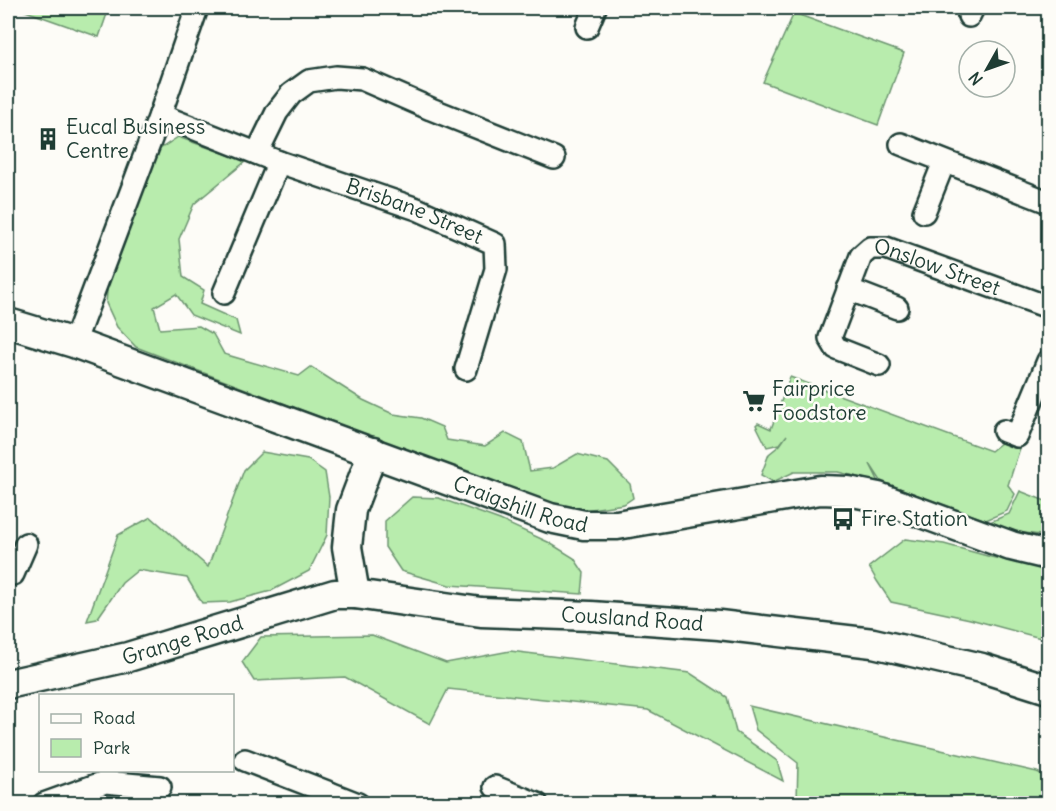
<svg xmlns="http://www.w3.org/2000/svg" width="1056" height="811" font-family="Delius,sans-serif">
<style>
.green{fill:#b8ecad;stroke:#6c9470;stroke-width:1.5}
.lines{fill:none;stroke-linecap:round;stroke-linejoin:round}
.street-casing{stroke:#1f3d34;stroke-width:26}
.secondary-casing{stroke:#1f3d34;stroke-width:33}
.street{stroke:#fdfcf7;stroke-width:21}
.secondary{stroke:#fdfcf7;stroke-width:28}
.labels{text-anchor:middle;stroke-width:5;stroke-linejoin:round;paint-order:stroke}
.poi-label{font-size:21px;fill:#1f3d34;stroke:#fdfcf7;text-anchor:start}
.street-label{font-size:21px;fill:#1f3d34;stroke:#fdfcf7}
</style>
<rect width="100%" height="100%" fill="#fdfcf7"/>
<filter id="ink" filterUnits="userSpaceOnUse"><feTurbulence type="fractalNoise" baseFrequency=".0167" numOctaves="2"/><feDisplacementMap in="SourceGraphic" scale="12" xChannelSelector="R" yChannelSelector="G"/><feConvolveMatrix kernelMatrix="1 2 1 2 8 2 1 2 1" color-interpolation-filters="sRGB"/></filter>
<g filter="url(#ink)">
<!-- green -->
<g class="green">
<polygon points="17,8 109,8 99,37"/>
<polygon points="794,13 904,53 878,125 763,82"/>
<polygon points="178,137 246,161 194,204 179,239 183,277 204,290 200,304 236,320 240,335 191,315 176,294 154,307 160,329 199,326 213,334 224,354 299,376 311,367 363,400 393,414 421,418 442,427 447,440 485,446 505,433 523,442 530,471 553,468 577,454 608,462 630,484 633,498 624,504 578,511 545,503 136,347 117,327 106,303 108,281 154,153"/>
<polygon points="790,377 991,451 1001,443 1020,448 1008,485 1015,494 1007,511 986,520 941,504 881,481 870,464 879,482 838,472 794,472 773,482 761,475 769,454 780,445 787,435 780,444 767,447 756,425 758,423 771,429"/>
<polygon points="262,452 308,460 325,472 329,497 327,535 309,571 271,591 230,602 202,603 187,578 138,570 122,583 97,619 87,621 118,535 151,517 208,567 244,470"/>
<polygon points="1020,491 1048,502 1048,536 1017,532 990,522 1009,514"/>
<polygon points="412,497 439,498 500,520 548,542 574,558 584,573 582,594 449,585 401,571 385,547 385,521"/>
<polygon points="905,539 944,544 991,557 1035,567 1048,568 1048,640 970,619 891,602 877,581 869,567"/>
<polygon points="372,635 446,663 510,651 690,673 727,697 736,732 777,761 783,781 648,710 448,689 430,724 345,677 254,681 242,662 261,637"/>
<polygon points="749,706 1037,772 1048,777 1048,803 794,803 797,800 798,763 756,730"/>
</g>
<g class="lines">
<!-- street casing -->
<g class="street-casing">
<g id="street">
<polyline points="969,16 973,8"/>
<polyline points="587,27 595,8"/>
<path id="s1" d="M160,115L279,162L417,209L495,244L496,269L466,369"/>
<polyline points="901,144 1048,202"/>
<polyline points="257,153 277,112 291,94 309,81 336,77 362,79 431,109 554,158"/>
<polyline points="924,212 944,162"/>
<polyline points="848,289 897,308"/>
<polyline points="224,293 279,162"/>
<polyline points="74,343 160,115 197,8"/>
<path id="s2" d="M879,365L836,348L830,338L861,256L870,248H886L1048,307"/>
<polyline points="1004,431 1017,436 1048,361"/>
<polyline points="13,574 26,544"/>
<polyline points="245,760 330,793"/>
<polyline points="495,787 537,804"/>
<polyline points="44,804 105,782 160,787"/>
<polyline points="326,804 330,793 358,804"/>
</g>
</g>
<!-- secondary casing -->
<g class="secondary-casing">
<g id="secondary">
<path id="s3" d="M8,323L74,343L550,518L584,525H617L820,490L848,491L878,497L1011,546L1048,555"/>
<polyline points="355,594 347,547 351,510 373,452"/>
<path id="s4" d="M8,684L128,657L335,594H355L481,612L591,616L719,625L873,643L982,668L1048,689"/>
</g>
</g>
<!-- street -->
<use href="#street" class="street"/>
<!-- secondary -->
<use href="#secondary" class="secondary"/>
</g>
</g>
<!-- icons -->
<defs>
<g id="building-bare" transform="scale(1.8)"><path d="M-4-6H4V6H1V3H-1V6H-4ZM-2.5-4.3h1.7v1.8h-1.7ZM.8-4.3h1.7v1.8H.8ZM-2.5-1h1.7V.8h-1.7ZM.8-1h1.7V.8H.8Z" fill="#1f3d34" stroke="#fdfcf7" stroke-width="2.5" paint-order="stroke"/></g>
<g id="supermarket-bare" transform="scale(1.8)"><path d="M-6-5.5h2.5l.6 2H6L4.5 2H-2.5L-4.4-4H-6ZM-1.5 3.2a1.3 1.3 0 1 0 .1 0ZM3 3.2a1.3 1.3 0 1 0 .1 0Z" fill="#1f3d34" stroke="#fdfcf7" stroke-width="2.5" paint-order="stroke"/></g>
<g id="bus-bare" transform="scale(1.8)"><path d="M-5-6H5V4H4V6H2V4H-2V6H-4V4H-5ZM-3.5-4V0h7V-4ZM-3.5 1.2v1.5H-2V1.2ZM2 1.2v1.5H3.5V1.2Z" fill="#1f3d34" stroke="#fdfcf7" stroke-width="2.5" paint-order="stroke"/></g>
</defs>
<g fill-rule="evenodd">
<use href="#building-bare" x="48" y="139"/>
<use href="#supermarket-bare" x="754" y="401"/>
<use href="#bus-bare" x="843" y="519"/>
</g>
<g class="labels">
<!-- poi labels -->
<g class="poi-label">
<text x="66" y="134">Eucal Business<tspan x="66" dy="24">Centre</tspan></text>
<text x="772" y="396">Fairprice<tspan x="772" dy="24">Foodstore</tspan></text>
<text x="861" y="526">Fire Station</text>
</g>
<!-- street labels -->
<g class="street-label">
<text dy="7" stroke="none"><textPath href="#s1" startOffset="272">Brisbane Street</textPath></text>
<text dy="7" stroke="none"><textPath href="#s2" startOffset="228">Onslow Street</textPath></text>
<text dy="7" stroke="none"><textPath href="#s3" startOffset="544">Craigshill Road</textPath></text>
<text dy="7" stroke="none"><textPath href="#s4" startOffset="638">Cousland Road</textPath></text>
<text dy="7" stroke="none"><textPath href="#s4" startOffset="180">Grange Road</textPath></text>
</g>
</g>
<!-- margin -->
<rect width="1056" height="811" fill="none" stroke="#fdfcf7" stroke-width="30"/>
<rect x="15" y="15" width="1026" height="781" fill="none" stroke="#1f3d34" stroke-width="2" filter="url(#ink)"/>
<!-- legend -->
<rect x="39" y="694" width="195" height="78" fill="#fdfcf7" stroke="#a4b0a9" stroke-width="1.5"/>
<rect x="51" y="714" width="30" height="9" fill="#fdfcf7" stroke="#a4b0a9" stroke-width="1.5"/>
<text x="93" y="724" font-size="18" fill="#1f3d34">Road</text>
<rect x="51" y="739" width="30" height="18" fill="#b8ecad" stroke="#a4b0a9" stroke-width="1.5"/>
<text x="93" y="754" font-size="18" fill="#1f3d34">Park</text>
<!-- north arrow -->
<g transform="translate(987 69) rotate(230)"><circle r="28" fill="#fdfcf7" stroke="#a4b0a9" stroke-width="1.5"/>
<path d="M0-4.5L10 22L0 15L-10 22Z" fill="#1f3d34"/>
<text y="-9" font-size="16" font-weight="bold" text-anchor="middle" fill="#1f3d34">N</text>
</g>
</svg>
